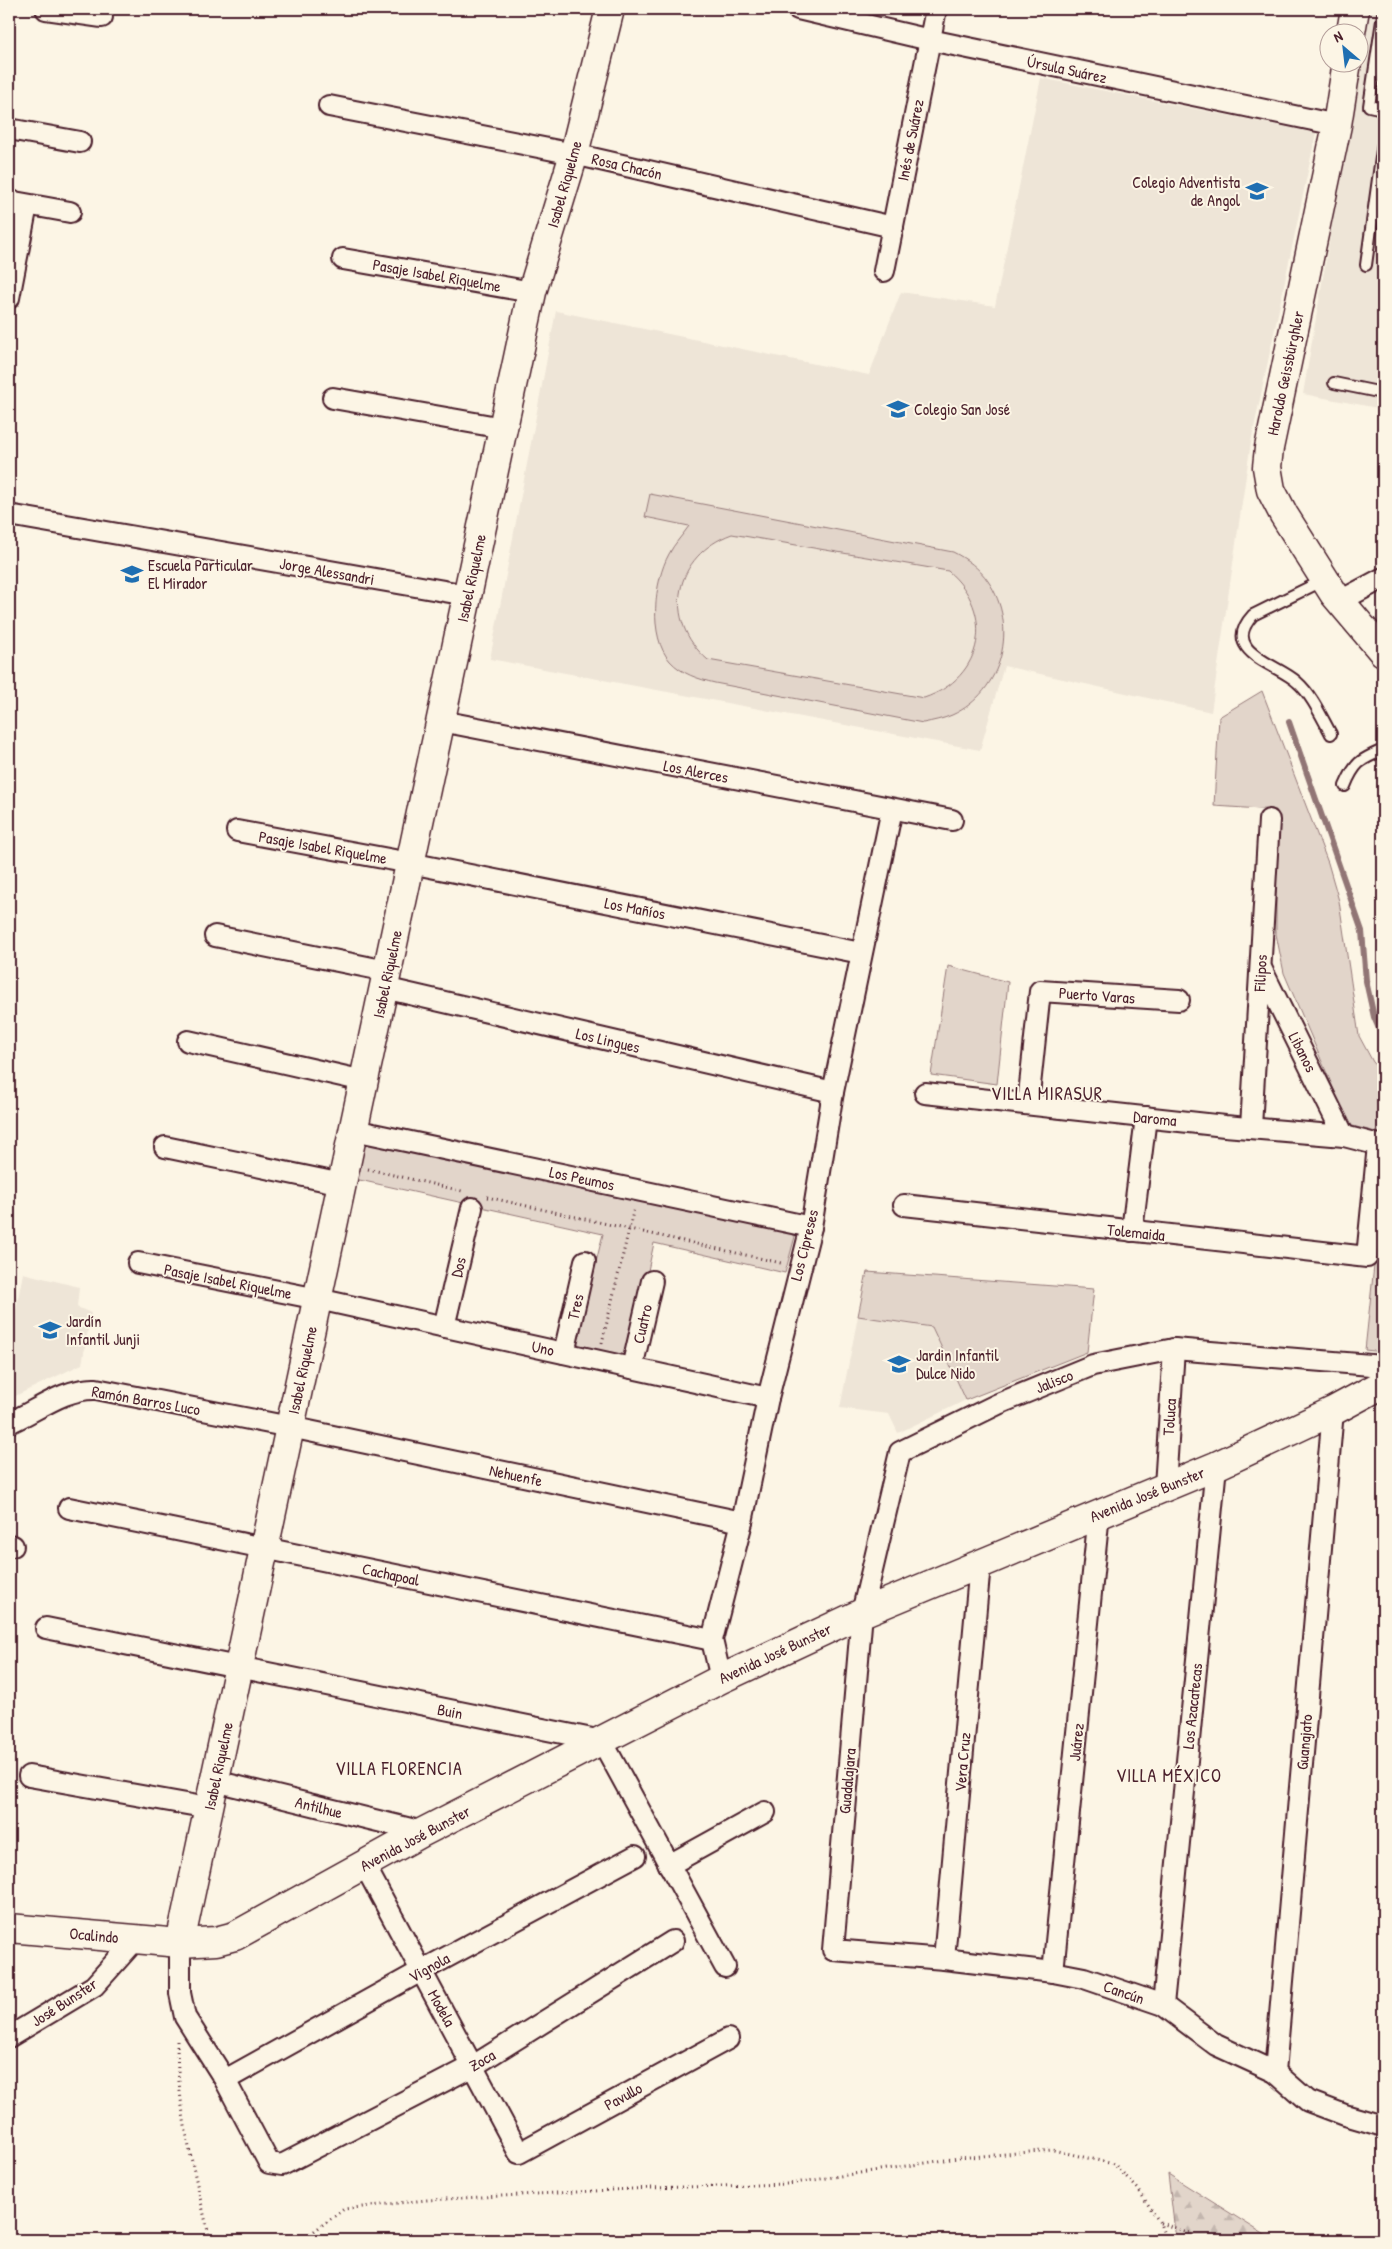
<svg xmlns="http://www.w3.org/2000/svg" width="1392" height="2249" font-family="'Patrick Hand',sans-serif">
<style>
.built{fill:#eee5d7}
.forest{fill:url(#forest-firs);stroke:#967a7a}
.park{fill:#e2d5ca;stroke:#967a7a;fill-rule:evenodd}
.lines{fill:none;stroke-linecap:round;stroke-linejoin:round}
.stream{stroke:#917474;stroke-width:6}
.lane-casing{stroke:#4a1f2b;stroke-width:14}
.street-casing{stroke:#4a1f2b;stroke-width:24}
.secondary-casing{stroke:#4a1f2b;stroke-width:31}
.path{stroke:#4a1f2b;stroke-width:3;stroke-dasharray:1 4;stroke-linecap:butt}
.lane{stroke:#fcf5e5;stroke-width:10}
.street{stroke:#fcf5e5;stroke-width:20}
.secondary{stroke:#fcf5e5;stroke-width:28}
.labels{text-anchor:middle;stroke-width:4;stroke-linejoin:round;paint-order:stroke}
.street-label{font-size:16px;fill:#4a1f2b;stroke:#fcf5e5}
.poi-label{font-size:16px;fill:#4a1f2b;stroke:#fcf5e5;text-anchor:start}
.neighbourhood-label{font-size:18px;letter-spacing:1px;fill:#4a1f2b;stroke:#fcf5e5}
</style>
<defs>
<pattern id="forest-firs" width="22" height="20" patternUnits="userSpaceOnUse" patternTransform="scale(1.25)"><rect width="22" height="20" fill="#e2d5ca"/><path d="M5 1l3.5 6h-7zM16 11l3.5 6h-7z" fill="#c3b6ae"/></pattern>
</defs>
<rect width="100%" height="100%" fill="#fcf5e5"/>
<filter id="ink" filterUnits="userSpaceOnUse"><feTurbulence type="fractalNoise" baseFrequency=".02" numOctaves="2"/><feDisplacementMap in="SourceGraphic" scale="10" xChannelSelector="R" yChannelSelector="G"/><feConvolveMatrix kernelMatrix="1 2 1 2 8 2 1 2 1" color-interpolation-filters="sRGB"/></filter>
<g filter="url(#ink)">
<!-- built -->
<g class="built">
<polygon points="1369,9 1383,9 1383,409 1303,394"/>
<polygon points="1041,78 1316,133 1251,442 1211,712 1004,666 980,750 490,659 556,311 869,375 901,292 995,306"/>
<polygon points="23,1273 79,1287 77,1307 91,1313 82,1364 9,1399 9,1346"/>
<polygon points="858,1316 932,1327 966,1400 898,1433 889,1414 840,1408"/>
</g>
<!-- forest -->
<polygon class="forest" points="1168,2174 1273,2240 1176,2240"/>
<!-- park -->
<g class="park">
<path d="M650,494L953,552C967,559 979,568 988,581C1019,626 1003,692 952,715C943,719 933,721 923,723L715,683C698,679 682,674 670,661C648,637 654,581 669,554C674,544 682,536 689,526L645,517ZM732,534L948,571C996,612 984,678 924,698L708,660C661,620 674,555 732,534Z"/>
<polygon points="1262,691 1328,863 1339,901 1359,1036 1373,1062 1383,1073 1383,1134 1349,1125 1284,973 1276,934 1276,810 1214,806 1219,717"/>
<polygon points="948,966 1008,982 997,1084 931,1075"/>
<polygon points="363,1138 797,1229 785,1273 654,1243 629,1358 571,1347 591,1261 596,1262 603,1234 355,1179"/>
<polygon points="1383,1182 1383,1352 1365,1350"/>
<polygon points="867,1272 1094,1289 1087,1352 966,1400 932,1327 858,1316"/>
</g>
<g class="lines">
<!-- stream -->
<polyline class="stream" points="1289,722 1362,931 1366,981 1374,1017 1383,1038"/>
<!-- lane casing -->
<g class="lane-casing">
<g id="lane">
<polyline points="1383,14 1369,106 1383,109"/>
<polyline points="1366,265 1383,143"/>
<polyline points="1334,383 1383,393"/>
<path d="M1324,580L1253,615C1219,652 1278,664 1297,682C1312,695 1321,716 1331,734"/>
<path d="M1345,786C1355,762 1360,760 1383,750"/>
</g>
</g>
<!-- street casing -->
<g class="street-casing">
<g id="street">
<polyline points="46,9 102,17"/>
<polyline points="798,9 930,40 1337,125"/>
<polyline points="329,106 574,154 893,227"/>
<polyline points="9,129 80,142"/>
<polyline points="9,201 70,212"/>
<polyline points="343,259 532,292"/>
<polyline points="884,271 936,9"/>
<polyline points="9,298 27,205"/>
<polyline points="333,398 503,428"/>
<polyline points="9,515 467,595"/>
<polyline points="1340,601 1383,578"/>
<polyline points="441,721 952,820"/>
<polyline points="237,831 410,863 861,953"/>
<polyline points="215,936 387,971"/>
<polyline points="1262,970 1344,1136"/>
<polyline points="384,988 833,1092"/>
<polyline points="188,1041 364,1081"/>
<polyline points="925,1093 1225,1126 1344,1136 1383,1146"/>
<polyline points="1028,1104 1040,991 1179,1000"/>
<polyline points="1251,1127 1269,820"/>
<polyline points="354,1130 811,1227"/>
<polyline points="165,1147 342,1184"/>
<polyline points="904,1205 1367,1257 1378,1145"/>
<polyline points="1132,1231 1146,1117"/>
<polyline points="138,1263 318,1299 768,1398"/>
<polyline points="444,1327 472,1208"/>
<polyline points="564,1353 585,1261"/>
<polyline points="1383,1366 1174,1349 1093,1365 998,1404 900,1452 862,1613 833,1950 944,1959 1053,1972 1084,1978 1163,2005 1216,2045 1275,2072 1308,2101 1345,2115 1383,2126"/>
<polyline points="632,1368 652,1281"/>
<path d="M9,1423C37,1411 64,1388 96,1389L290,1427L742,1522"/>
<polyline points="1165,1486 1174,1349"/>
<polyline points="69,1508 712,1640"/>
<polyline points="9,1545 13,1546"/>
<polyline points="46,1628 602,1741 725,1967"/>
<polyline points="721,1679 712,1640 742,1522 768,1398 811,1227 833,1092 892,809"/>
<polyline points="29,1776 209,1808"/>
<polyline points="215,1781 423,1832"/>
<polyline points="364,1864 519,2153 728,2039"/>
<polyline points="669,1865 765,1812"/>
<polyline points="180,1943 180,1993 185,2017 225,2080 269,2163 282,2165 473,2066 673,1941"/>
<polyline points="944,1959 980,1564"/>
<polyline points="1053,1972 1099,1513"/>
<polyline points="1163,2005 1216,1466"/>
<polyline points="9,2037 94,1986 136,1939"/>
<polyline points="1275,2072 1333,1411"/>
<polyline points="225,2080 421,1971 635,1856"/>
</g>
</g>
<!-- secondary casing -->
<g class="secondary-casing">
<g id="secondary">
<polyline points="1351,32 1355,9"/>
<polyline points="1347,62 1337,125 1269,448 1267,467 1271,490 1284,515 1334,594 1383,652"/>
<polyline points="9,1928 180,1943 216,1941 235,1936 423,1832 721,1679 862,1613 1216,1466 1333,1411 1383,1384"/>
<polyline points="180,1943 532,292 574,154 610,9"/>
</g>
</g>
<!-- path -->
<g class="path">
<polyline points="368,1169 462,1191"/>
<polyline points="487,1197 781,1263"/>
<polyline points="602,1343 634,1208"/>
<path d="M177,2041C177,2109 195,2175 210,2240"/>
<polyline points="1160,2223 1188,2232 1200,2240"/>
<polyline points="302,2240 344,2209 426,2200 650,2188 788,2184 958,2158 1053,2150 1114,2164 1138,2189 1160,2223 1166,2240"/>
</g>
<!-- lane -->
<use href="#lane" class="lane"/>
<!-- street -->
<use href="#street" class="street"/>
<!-- secondary -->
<use href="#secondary" class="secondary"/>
</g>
</g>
<!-- icons -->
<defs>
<g id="school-bare" transform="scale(1.725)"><path d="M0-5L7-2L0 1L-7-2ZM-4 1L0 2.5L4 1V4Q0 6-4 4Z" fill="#1f6fb2" stroke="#fcf5e5" stroke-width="2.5" paint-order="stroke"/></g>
</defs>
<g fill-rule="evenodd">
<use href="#school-bare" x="1257" y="191"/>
<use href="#school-bare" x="898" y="409"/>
<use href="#school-bare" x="132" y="574"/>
<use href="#school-bare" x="50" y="1330"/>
<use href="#school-bare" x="899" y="1364"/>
</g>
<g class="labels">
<!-- street labels -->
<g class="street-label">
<text transform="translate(1067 69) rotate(12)" y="6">Úrsula Suárez</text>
<text transform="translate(910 140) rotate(-79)" y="6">Inés de Suárez</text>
<text transform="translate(627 166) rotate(13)" y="6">Rosa Chacón</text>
<text transform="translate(564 184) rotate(-74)" y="6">Isabel Riquelme</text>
<text transform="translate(437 275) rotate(10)" y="6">Pasaje Isabel Riquelme</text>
<text transform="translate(1285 373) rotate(-78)" y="6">Haroldo Geissbürghler</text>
<text transform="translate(327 571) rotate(10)" y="6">Jorge Alessandri</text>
<text transform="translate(471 578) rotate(-78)" y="6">Isabel Riquelme</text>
<text transform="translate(696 771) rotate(11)" y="6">Los Alerces</text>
<text transform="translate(323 847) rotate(10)" y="6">Pasaje Isabel Riquelme</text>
<text transform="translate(635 908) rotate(11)" y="6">Los Mañíos</text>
<text transform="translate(1260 973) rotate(-87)" y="6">Filipos</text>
<text transform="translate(387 974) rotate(-78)" y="6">Isabel Riquelme</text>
<text transform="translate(1097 995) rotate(4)" y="6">Puerto Varas</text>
<text transform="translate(608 1040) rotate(13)" y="6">Los Lingues</text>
<text transform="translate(1303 1052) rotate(63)" y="6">Libanos</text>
<text transform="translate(1155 1118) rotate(6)" y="6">Daroma</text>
<text transform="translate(582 1178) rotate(12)" y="6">Los Peumos</text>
<text transform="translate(1136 1232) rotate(6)" y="6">Tolemaida</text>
<text transform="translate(804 1245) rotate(-76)" y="6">Los Cipreses</text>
<text transform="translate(458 1267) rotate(-76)" y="6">Dos</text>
<text transform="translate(228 1281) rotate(11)" y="6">Pasaje Isabel Riquelme</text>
<text transform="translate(575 1307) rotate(-77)" y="6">Tres</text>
<text transform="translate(642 1324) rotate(-77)" y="6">Cuatro</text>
<text transform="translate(543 1348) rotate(12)" y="6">Uno</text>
<text transform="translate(302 1370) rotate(-78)" y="6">Isabel Riquelme</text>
<text transform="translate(1054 1381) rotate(-22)" y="6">Jalisco</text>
<text transform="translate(146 1400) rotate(10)" y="6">Ramón Barros Luco</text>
<text transform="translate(1169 1417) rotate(-86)" y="6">Toluca</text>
<text transform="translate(516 1475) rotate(12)" y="6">Nehuenfe</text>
<text transform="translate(1147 1494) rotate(-22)" y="6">Avenida José Bunster</text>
<text transform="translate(391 1574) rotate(12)" y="6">Cachapoal</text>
<text transform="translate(775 1653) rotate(-25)" y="6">Avenida José Bunster</text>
<text transform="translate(1192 1706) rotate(-84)" y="6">Los Azacatecas</text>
<text transform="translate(450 1711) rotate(11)" y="6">Buin</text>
<text transform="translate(1076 1742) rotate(-84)" y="6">Juárez</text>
<text transform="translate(1304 1742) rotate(-85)" y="6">Guanajato</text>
<text transform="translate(962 1762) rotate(-85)" y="6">Vera Cruz</text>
<text transform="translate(218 1766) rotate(-78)" y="6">Isabel Riquelme</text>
<text transform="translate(847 1781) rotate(-85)" y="6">Guadalajara</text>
<text transform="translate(319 1807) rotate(14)" y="6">Antilhue</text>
<text transform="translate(415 1838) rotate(-28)" y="6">Avenida José Bunster</text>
<text transform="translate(94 1935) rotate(5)" y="6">Ocalindo</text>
<text transform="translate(429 1967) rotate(-29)" y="6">Vignola</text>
<text transform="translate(1124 1992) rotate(19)" y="6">Cancún</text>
<text transform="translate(64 2002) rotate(-33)" y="6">José Bunster</text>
<text transform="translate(442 2008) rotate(61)" y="6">Modela</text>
<text transform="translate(482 2060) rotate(-31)" y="6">Zoca</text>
<text transform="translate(623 2096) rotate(-29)" y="6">Pavullo</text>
</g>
<!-- poi labels -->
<g class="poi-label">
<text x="1240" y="188" text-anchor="end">Colegio Adventista<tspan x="1240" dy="18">de Angol</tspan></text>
<text x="914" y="415">Colegio San José</text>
<text x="148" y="571">Escuela Particular<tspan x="148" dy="18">El Mirador</tspan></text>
<text x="66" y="1327">Jardín<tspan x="66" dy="18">Infantil Junji</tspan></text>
<text x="916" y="1361">Jardin Infantil<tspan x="916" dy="18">Dulce Nido</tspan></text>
</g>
<!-- neighbourhood labels -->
<g class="neighbourhood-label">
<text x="1047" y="1100">VILLA MIRASUR</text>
<text x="399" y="1775">VILLA FLORENCIA</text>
<text x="1169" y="1782">VILLA MÉXICO</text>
</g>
</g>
<!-- margin -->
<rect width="1392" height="2249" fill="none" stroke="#fcf5e5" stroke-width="30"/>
<rect x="15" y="15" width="1362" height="2219" fill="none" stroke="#4a1f2b" stroke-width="2" filter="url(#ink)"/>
<!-- north arrow -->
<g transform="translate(1344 48) rotate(332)"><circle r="24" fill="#fcf5e5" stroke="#b59f9b"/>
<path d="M0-4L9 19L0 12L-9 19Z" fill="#1f6fb2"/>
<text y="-8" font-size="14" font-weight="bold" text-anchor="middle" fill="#4a1f2b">N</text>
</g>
</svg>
